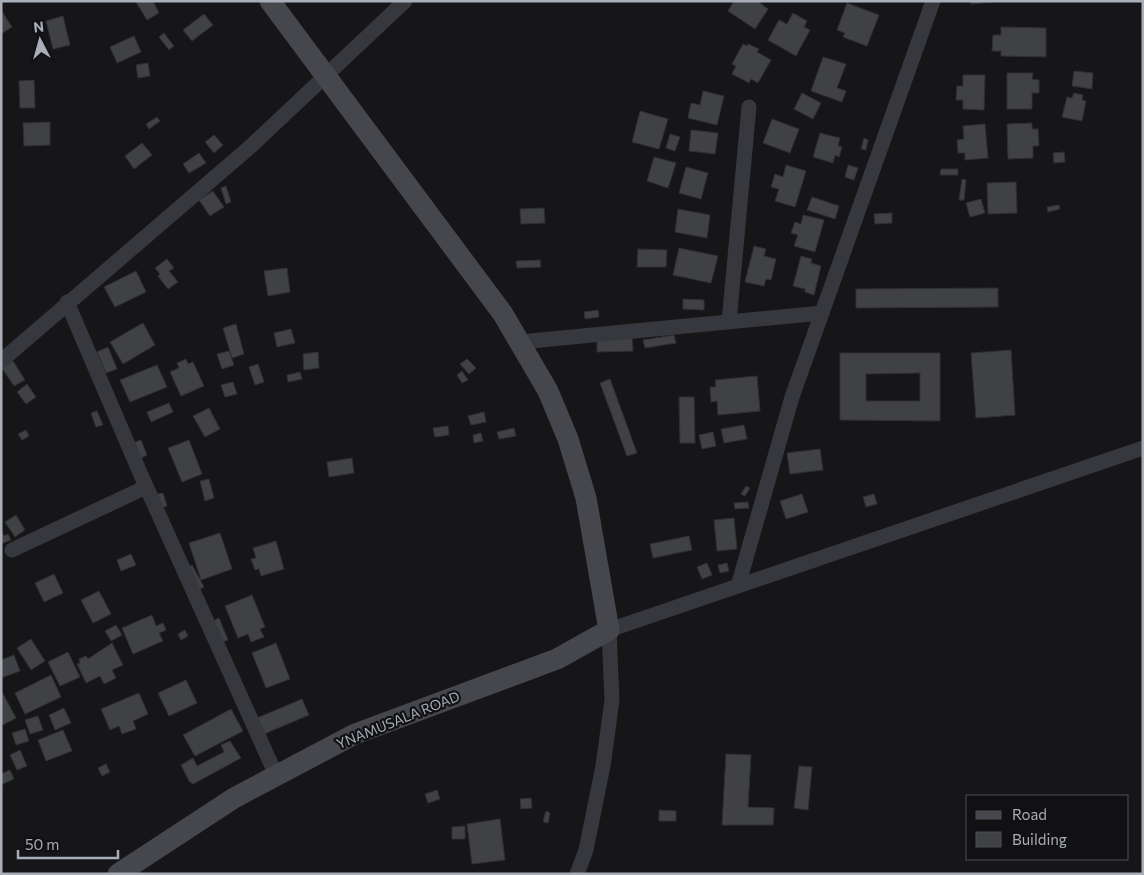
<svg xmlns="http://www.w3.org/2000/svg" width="1144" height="875" font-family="Commissioner,sans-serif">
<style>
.building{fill:#404145;stroke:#303034;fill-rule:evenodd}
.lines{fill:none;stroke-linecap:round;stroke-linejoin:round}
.street{stroke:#37383d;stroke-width:15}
.secondary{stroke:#45474d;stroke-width:21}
.labels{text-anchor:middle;stroke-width:4.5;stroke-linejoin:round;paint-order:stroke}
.street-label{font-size:14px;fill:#a8adb8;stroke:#111113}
</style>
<rect width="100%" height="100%" fill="#161618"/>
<!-- building -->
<g class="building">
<polygon points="153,1 159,13 147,20 136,2"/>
<polygon points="734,1 762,1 760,3 768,9 755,29 728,11"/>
<polygon points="971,1 992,1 992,2 971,4"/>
<polygon points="847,3 879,15 867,46 843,37 845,33 837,30"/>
<polygon points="1,10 12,27 1,34"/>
<polygon points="793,13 807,21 804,27 810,30 796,56 768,40 779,20 787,24"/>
<polygon points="204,14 213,25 192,41 183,30"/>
<polygon points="63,16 70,45 53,49 46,21"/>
<polygon points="1001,27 1046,28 1046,57 1001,56 1001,51 992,51 993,35 1001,35"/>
<polygon points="164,33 174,46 169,50 159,37"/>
<polygon points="134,36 141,52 117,63 110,47"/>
<polygon points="743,44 747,46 748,44 759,49 757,52 771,60 758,83 751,79 749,83 732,74 736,66 732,64"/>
<polygon points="823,57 846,64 837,88 846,91 842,102 811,91"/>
<polygon points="148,63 150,76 138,78 136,65"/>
<polygon points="1074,71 1093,73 1092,89 1072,86"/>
<polygon points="1007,73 1033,73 1032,79 1039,80 1039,93 1032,93 1032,109 1007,109"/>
<polygon points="963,75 985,75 984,110 963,109 963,100 956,100 957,86 963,86"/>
<polygon points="34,80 35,108 20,108 19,81"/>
<polygon points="703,91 724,96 717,125 688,118 691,103 700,105"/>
<polygon points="802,93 821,103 813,119 794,109"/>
<polygon points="1074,93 1083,95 1082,100 1086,101 1082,121 1062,117 1067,97 1072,98"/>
<polygon points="640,111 668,119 659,149 632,142"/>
<polygon points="157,117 160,121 149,129 146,124"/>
<polygon points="772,119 799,129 790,153 763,143"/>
<polygon points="50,122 50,145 24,146 23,123"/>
<polygon points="1032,123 1032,129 1038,129 1039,146 1033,146 1033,158 1008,159 1007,124"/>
<polygon points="985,124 988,158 965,160 965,153 958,153 957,140 964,139 963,126"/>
<polygon points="691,130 718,133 715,154 689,151"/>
<polygon points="820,133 840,138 838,146 842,147 839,157 835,155 833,163 813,157"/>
<polygon points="670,134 680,137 675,151 666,148"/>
<polygon points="214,135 223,145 214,153 205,142"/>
<polygon points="864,138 868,140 866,150 861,149"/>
<polygon points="142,143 152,155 134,169 125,156"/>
<polygon points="1064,152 1065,162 1054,163 1053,153"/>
<polygon points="199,153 206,163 189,173 183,164"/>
<polygon points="654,157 676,163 668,188 647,181"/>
<polygon points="786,165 806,171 795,207 775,201 779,189 771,187 775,174 783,177"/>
<polygon points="848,165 858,168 854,180 845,177"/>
<polygon points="686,167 708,173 701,199 679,193"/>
<polygon points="941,169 958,169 958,175 940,175"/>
<polygon points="962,179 966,180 964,200 959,200"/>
<polygon points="1016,182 1017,213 988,214 987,183"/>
<polygon points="226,186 231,202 226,204 221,188"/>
<polygon points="213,191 224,207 210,216 199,200"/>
<polygon points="812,197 839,206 835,219 807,210"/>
<polygon points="981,199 985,213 970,217 966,203"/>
<polygon points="1059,205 1060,209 1048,212 1047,207"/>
<polygon points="544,208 545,223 521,224 520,209"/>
<polygon points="678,209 710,215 707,238 675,232"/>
<polygon points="892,213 892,223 875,224 874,214"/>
<polygon points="803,215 824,220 815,252 794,246 798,235 791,233 795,222 801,224"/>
<polygon points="754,246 766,249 764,256 776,259 771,280 766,279 764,286 745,282"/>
<polygon points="679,248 718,256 711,283 673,275"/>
<polygon points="638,249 667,250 666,267 637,267"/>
<polygon points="801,256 812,259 811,263 821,266 814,295 805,292 805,289 793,286"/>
<polygon points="167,259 174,268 169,271 178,282 168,289 158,276 160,274 155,268"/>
<polygon points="540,260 541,267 517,268 516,261"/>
<polygon points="287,268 290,292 268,296 264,271"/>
<polygon points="136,271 146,292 115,307 104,287"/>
<polygon points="998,288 998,307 856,308 856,289"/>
<polygon points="683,299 704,300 704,310 683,309"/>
<polygon points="598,310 599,317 585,319 584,312"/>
<polygon points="143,323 155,345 123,364 110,342"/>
<polygon points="236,324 244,354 232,358 223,328"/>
<polygon points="291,329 295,343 277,347 274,333"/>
<polygon points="674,335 676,343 645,348 643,340"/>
<polygon points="632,337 633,351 597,352 597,338"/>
<polygon points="108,347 117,369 106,373 97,352"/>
<polygon points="1011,350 1015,415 976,418 971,353"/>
<polygon points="229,351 234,365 222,369 217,354"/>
<polygon points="318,352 319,368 304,370 303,354"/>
<path d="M840,353H940V421L840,420ZM920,373V401H866V374Z"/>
<polygon points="186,359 188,364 193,362 204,386 181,396 170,372 179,368 177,363"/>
<polygon points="467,359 476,368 469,374 460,364"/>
<polygon points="13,361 25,380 14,386 2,368"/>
<polygon points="258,364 264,382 255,385 249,367"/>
<polygon points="157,365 167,387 130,402 120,380"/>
<polygon points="462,371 468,380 462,383 457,375"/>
<polygon points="300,372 302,379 288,382 287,375"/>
<polygon points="757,376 760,411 718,415 717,401 711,402 710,387 716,387 715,380"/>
<polygon points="610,379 637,453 627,456 600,383"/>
<polygon points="233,382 237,394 225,397 221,385"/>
<polygon points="27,384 36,397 26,404 17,392"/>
<polygon points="679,397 694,397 695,443 680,443"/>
<polygon points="169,403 173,412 151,422 147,412"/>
<polygon points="209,408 220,429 205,437 193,416"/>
<polygon points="97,411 103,425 96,427 91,413"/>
<polygon points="484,412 486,422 471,425 468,416"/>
<polygon points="744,425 747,439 724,443 721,429"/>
<polygon points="448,426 449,435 435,437 433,428"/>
<polygon points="514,428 516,436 499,439 497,432"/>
<polygon points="26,430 29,436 22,440 18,434"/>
<polygon points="713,432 716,446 702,449 699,435"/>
<polygon points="481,433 483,441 474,443 473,435"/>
<polygon points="141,440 147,455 139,459 133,443"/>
<polygon points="189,440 202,474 182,482 168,448"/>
<polygon points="820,449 823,470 790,474 787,453"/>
<polygon points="352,458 354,473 329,477 327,462"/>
<polygon points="209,479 214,498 205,501 200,481"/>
<polygon points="746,486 750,488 745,496 741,494"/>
<polygon points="163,493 167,506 157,509 153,495"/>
<polygon points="802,494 808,512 786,519 780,501"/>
<polygon points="874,494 877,504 866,507 863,497"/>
<polygon points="748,502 749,508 735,509 734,503"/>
<polygon points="16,515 25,530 15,537 5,522"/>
<polygon points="734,518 737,549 717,551 714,520"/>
<polygon points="1,528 4,536 8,534 11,540 1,544"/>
<polygon points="220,533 232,569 201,580 189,543"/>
<polygon points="689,536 692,550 653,558 650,544"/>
<polygon points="276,541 284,569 261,576 259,569 255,570 251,559 256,558 253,548"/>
<polygon points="131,554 136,565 121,571 117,560"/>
<polygon points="707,563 712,575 702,579 697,567"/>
<polygon points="727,563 729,571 720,573 718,565"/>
<polygon points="192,565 204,587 197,590 186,569"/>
<polygon points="54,574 63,593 44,602 35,583"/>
<polygon points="99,591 111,614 93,623 81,600"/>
<polygon points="252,595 265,627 260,629 264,637 251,642 248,634 238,638 225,606"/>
<polygon points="152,615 156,626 163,623 166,630 159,633 163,641 133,654 122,628"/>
<polygon points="219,618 228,640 219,643 211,622"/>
<polygon points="116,625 122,635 111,641 105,631"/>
<polygon points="185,630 188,636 181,640 178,634"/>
<polygon points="31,639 45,661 31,670 17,648"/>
<polygon points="112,643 123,665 112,670 116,678 104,684 100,676 86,683 77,664 80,663 79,659 86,656 88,659"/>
<polygon points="276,643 290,679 266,688 252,653"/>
<polygon points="68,652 80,677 60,686 48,662"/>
<polygon points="14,655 20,671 1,678 1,660"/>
<polygon points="51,675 61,697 25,714 15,693"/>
<polygon points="186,680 197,703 169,716 158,693"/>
<polygon points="1,690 16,718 1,726"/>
<polygon points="139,693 148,714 133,721 136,729 122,734 119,726 110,730 101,709"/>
<polygon points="302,699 309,715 264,734 257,718"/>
<polygon points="64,708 71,723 55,730 49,715"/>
<polygon points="231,709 243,731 195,756 183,735"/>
<polygon points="38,716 43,730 30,734 25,720"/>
<polygon points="25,729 29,741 16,745 12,733"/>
<polygon points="63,730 72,751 46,761 38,740"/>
<polygon points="230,741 241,758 193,784 189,781 181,765 193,758 197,766 224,752 221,745"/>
<polygon points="20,750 27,766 17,770 10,755"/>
<polygon points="726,754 751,755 748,807 774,808 773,825 722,825"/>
<polygon points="106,764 110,772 102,776 98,768"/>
<polygon points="799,766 812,767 808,810 794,808"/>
<polygon points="10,770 14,779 1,785 1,774"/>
<polygon points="437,790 440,799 428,803 425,794"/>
<polygon points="531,798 532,808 521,809 520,799"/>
<polygon points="659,810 676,811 676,821 659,821"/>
<polygon points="546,811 550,813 548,823 543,822"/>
<polygon points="500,819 505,860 472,864 467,824"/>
<polygon points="465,826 465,839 452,839 452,827"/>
</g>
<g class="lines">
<!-- street -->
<g class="street">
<polyline points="67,302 141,475 276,775"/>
<polyline points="729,322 749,107"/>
<polyline points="520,342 822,313"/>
<polyline points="1,361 250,147 405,1"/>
<polyline points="12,550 146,487"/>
<polyline points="738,586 792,397 933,1"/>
<polyline points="577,874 586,850 603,766 612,700 609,630 1143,448"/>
</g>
<!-- secondary -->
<polyline class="secondary" points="118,874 234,798 355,734 557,659 609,630 586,498 568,439 548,391 503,314 270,1"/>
</g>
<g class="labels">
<!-- street labels -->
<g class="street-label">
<text transform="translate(398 720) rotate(-22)" y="5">YNAMUSALA ROAD</text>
</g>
</g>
<!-- border -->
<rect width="1144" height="875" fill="none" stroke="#a8adb8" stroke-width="5"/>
<!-- legend -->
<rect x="966" y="795" width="162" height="65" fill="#111113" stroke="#4d4f55"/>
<rect x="976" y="811" width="25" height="8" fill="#45474d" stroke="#4d4f55"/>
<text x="1012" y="820" font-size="15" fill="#a8adb8">Road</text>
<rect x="976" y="832" width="25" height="15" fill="#404145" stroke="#4d4f55"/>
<text x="1012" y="845" font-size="15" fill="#a8adb8">Building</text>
<!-- north arrow -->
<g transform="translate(40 40) rotate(354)" stroke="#111113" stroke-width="4" paint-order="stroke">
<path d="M0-4L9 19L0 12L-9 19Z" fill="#a8adb8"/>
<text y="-8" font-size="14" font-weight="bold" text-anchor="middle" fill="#a8adb8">N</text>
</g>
<!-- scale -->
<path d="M18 850v8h100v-8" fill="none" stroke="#a8adb8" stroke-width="2.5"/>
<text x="25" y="850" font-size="15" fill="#a8adb8" stroke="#111113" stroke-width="4" paint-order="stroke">50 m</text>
</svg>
